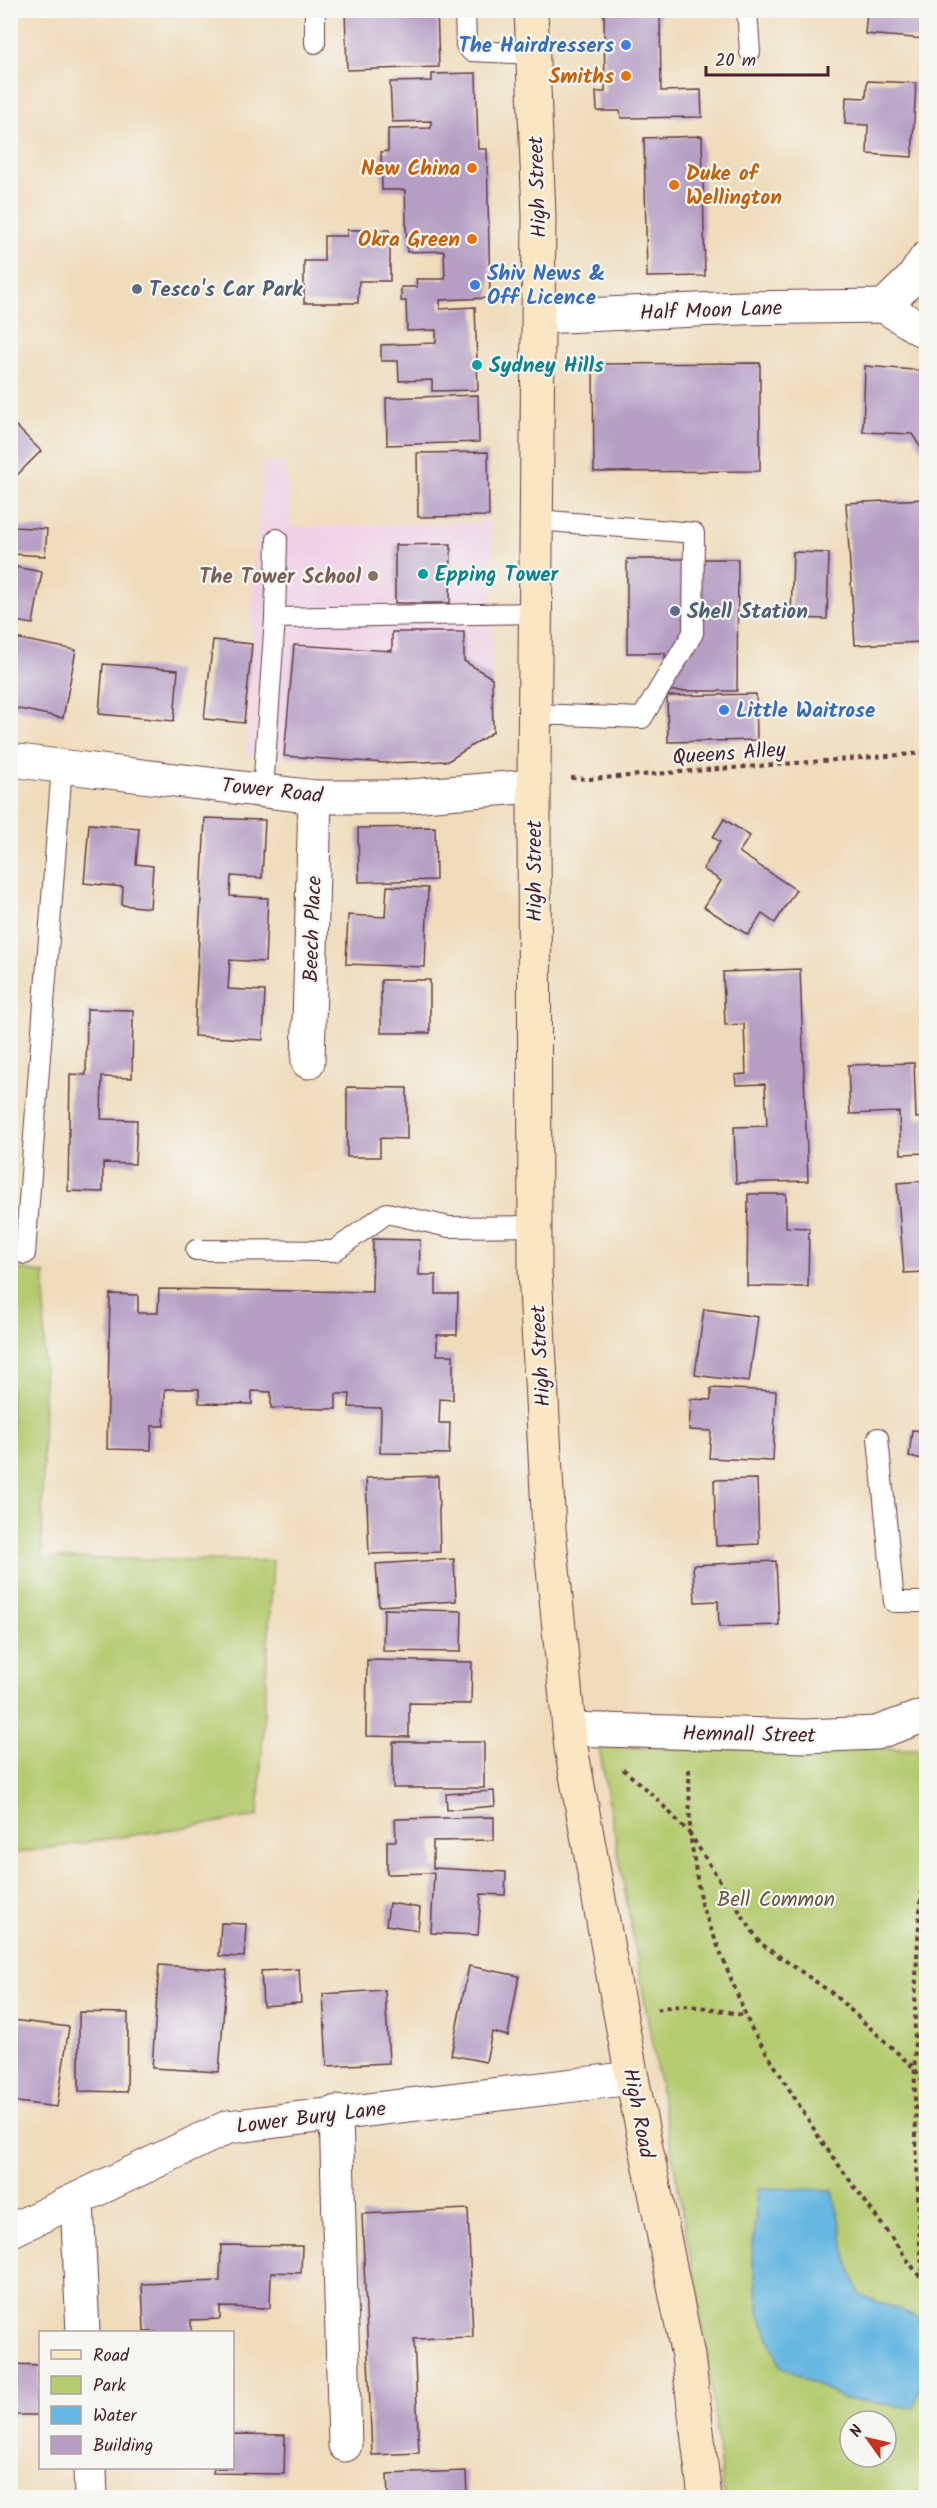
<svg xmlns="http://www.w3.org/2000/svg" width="937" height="2508" font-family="Kalam,sans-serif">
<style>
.built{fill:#efd0e6}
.green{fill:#b5cb70;stroke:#80754e;stroke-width:1.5;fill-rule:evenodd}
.water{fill:#66b7e1;stroke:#586b86;stroke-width:1.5}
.building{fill:#b69ec4}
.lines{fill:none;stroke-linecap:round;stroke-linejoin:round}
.service-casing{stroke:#633b41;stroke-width:22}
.minor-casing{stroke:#633b41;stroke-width:35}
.secondary-casing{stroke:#633b41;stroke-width:35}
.path{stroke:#633b41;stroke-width:4;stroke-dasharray:4.5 4.5;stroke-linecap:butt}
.service{stroke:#fff;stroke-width:20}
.minor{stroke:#fff;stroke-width:33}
.secondary{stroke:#fbe6c4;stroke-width:33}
.shop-dot{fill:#3f7fe0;stroke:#f6f6f2;stroke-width:2}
.food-dot{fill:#e8710a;stroke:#f6f6f2;stroke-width:2}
.service-dot{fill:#5c6f8a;stroke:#f6f6f2;stroke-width:2}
.culture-dot{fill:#0f9aa8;stroke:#f6f6f2;stroke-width:2}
.education-dot{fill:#8d6e63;stroke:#f6f6f2;stroke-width:2}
.labels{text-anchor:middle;stroke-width:4.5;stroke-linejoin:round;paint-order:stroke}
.shop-label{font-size:21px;font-weight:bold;fill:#366cbe;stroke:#f6f6f2;text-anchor:start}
.food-label{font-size:21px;font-weight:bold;fill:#c56008;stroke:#f6f6f2;text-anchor:end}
.street-label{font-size:21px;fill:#4a1f2b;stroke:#f6f6f2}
.service-label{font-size:21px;font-weight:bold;fill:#4e5e75;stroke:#f6f6f2;text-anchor:start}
.culture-label{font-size:21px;font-weight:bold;fill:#0d838f;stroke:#f6f6f2;text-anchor:start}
.education-label{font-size:21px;font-weight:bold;fill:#785e54;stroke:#f6f6f2;text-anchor:end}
.park-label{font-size:21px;fill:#6a5340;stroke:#f6f6f2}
</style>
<rect width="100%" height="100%" fill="#f6f6f2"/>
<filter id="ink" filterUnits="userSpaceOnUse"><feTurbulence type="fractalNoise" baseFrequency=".0167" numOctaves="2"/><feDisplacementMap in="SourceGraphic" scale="12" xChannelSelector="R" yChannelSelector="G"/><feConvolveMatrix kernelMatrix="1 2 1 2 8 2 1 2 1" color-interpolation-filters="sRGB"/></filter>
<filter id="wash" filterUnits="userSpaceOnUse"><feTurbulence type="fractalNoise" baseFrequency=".008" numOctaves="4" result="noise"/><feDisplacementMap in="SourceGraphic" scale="24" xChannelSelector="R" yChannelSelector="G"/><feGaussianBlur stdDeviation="1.35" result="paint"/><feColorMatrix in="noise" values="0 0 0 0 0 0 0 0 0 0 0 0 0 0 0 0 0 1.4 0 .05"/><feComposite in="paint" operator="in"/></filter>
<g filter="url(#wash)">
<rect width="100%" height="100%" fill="#efdcbb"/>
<!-- built -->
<polygon class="built" points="263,462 286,463 292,527 492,522 493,732 448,761 385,763 246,754 253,637 250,624"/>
<!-- green -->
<g class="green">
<polygon points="11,1268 45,1274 42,1558 273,1561 258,1816 11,1854"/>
<path d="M599,1747L920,1749L926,1757V2497H724L707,2349ZM850,2421H886V2457H850Z"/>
</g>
<!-- water -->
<polygon class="water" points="758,2188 833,2190 847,2259 860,2295 916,2316 926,2338 926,2367 914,2408 844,2399 780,2366 760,2315 752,2255"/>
<g id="blocks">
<!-- building -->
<g class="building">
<polygon points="345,10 437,10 439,67 347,70"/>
<polygon points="604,10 660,10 661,91 701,90 702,117 621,118 620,111 597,111 596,92 605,92"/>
<polygon points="867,10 926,10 926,39 865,34"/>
<polygon points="476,73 478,149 487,149 490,298 440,300 440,309 475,307 478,390 432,391 432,380 399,381 398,361 381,361 381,345 436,343 436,330 407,331 406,301 401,301 401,287 417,287 416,279 445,279 444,251 407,252 405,190 382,190 381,152 388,151 388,129 431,128 431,121 392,122 390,82 432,81 432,74"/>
<polygon points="867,81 916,83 912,157 867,154 868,125 845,124 846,97 866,98"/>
<polygon points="702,136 705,276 647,277 644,138"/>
<polygon points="347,230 390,230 390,281 359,281 358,303 304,303 304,261 324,261 324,236 347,236"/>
<polygon points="760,363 760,471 594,472 593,364"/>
<polygon points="865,366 926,371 926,456 912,434 863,432"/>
<polygon points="478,395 479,442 387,445 386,398"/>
<polygon points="10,420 41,451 10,482"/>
<polygon points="488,452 489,516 418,517 417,453"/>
<polygon points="925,486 926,486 926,540 924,642 855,645 846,503 924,499"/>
<polygon points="14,527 47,529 45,556 12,554"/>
<polygon points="451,544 450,603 395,603 395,545"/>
<polygon points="793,552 829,553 827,619 791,618"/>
<polygon points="627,559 738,559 737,691 664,691 665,653 627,653"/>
<polygon points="10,566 42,572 33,624 10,620"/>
<polygon points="392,632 464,632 464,661 492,678 493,732 448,761 385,763 284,756 294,645 392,651"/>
<polygon points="10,637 76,650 63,718 10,707"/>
<polygon points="213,640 252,644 244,723 204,719"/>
<polygon points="103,664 178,670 174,721 99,714"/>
<polygon points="756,694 757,740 668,742 667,696"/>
<polygon points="205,818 265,820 262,878 231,876 230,896 268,898 265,962 230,960 228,989 265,991 263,1040 194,1036"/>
<polygon points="724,819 750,836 739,852 796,890 775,923 762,914 748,935 704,907 721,881 703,869 720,842 713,837"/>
<polygon points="89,824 139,828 136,864 153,866 150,908 122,905 123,887 84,883"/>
<polygon points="435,827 436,880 359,882 358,828"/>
<polygon points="387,886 428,888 425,967 346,964 348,915 385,917"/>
<polygon points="800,969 808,1181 736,1183 734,1127 767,1126 765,1084 736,1085 735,1075 746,1074 744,1024 725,1025 723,972"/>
<rect x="381" y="980" width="49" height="53"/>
<polygon points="87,1009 133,1010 132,1078 102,1077 101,1119 137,1120 135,1164 103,1163 103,1192 68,1191 70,1074 86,1075"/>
<polygon points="914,1063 916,1118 926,1117 926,1153 901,1154 899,1112 850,1114 848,1065"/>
<polygon points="347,1087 407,1088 407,1139 380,1138 380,1157 347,1157"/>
<polygon points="926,1181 926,1272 904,1273 897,1183"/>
<polygon points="748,1194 786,1194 786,1227 809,1228 808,1287 747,1286"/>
<polygon points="373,1239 420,1240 419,1275 436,1275 436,1294 458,1294 457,1335 437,1335 437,1355 453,1355 453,1400 440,1399 439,1423 450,1423 449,1454 380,1453 381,1408 349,1407 350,1394 336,1394 336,1409 271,1408 271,1392 252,1391 252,1404 199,1403 199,1389 165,1389 164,1426 152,1426 151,1450 107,1449 110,1294 138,1295 138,1313 158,1313 159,1289 372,1292"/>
<polygon points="704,1309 758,1317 749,1382 695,1375"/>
<polygon points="711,1388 776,1391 773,1461 709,1458 711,1431 689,1430 691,1399 711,1400"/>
<polygon points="912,1430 926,1431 926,1459 909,1457"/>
<polygon points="438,1476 440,1552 369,1554 366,1478"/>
<polygon points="757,1479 759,1544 716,1546 714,1480"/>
<polygon points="454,1559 456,1601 379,1606 376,1564"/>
<polygon points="776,1561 779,1625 719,1627 718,1601 695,1602 693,1565"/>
<polygon points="384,1609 462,1611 461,1652 383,1651"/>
<polygon points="367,1660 472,1662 471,1704 409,1703 409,1737 366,1736"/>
<rect x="393" y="1742" width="91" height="46"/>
<polygon points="494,1791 495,1806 447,1810 446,1794"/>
<polygon points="494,1817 494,1840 433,1841 433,1868 506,1872 505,1895 481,1894 478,1935 431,1933 434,1873 387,1874 387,1841 396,1841 395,1819"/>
<polygon points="389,1903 420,1908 418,1930 386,1925"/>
<polygon points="221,1923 246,1924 244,1957 219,1956"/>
<polygon points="159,1965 227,1970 219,2072 152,2068"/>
<polygon points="469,1966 519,1976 508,2036 492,2032 486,2062 451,2055"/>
<polygon points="299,1969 301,2003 263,2006 261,1971"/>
<polygon points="385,1990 389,2063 327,2066 323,1994"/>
<polygon points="79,2012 128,2013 127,2092 79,2091"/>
<polygon points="12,2020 69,2027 57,2107 10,2101"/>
<polygon points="468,2209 473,2337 414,2339 419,2453 372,2455 362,2214"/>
<polygon points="221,2245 302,2246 301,2273 271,2272 270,2308 220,2307 220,2319 191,2320 191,2332 144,2332 142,2284 220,2281"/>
<polygon points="10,2364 40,2365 40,2415 10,2415"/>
<polygon points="232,2434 285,2435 284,2474 213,2473 214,2468 232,2468"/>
<polygon points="466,2471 467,2498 388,2498 387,2474"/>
</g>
</g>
</g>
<g filter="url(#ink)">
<use href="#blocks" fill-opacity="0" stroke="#633b41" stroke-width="1.5"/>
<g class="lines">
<!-- service casing -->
<g class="service-casing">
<g id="service">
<polyline points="315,10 315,43"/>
<polyline points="465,10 466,45 471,51 533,54"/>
<polyline points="747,10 750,52"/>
<polyline points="275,618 277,539"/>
<polyline points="535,714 642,718 693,633 694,533 537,520"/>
<polyline points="263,790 275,618 535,613"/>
<polyline points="196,1250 334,1251 387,1213 449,1227 535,1226"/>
<polyline points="25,1254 62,766"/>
<polyline points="878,1438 894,1602 926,1602"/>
</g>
</g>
<!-- minor casing -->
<g class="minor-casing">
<g id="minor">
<polyline points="884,306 913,278 926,258"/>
<polyline points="539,317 741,308 884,306 920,329 926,329"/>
<polyline points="10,760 315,797 397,797 534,786"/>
<polyline points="308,1062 315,797"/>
<polyline points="569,1729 806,1736 876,1733 926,1715"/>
<polyline points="336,2112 345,2445"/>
<polyline points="77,2200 83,2332"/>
<polyline points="10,2231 228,2127 632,2078"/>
<polyline points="90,2468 91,2498"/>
</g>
</g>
<!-- secondary casing -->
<g class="secondary-casing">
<polyline id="secondary" points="531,10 539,216 534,775 535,1271 549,1529 571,1748 632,2078 688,2356 705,2498"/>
</g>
<!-- path -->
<g class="path">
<polyline points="571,778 590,779 926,753"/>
<polyline points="623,1769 658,1800 690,1834 701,1904 750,2026 822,2142 925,2284"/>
<polyline points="689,1769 690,1834 760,1943 832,1993 914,2068 926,2086"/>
<path d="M926,1854C913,1957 913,2060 917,2164C919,2206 918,2251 926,2292"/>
<path d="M657,2010C684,2001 719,2010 746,2016"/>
</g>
<!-- service -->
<use href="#service" class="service"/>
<!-- minor -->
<use href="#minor" class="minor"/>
<!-- secondary -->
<use href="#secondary" class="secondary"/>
</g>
</g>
<!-- markers -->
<g class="shop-dot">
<circle cx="626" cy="45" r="6"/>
<circle cx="475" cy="285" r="6"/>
<circle cx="724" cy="710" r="6"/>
</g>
<g class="food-dot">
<circle cx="626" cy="76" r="6"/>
<circle cx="472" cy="168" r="6"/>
<circle cx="674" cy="185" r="6"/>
<circle cx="472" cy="239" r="6"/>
</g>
<g class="service-dot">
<circle cx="137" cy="289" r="6"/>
<circle cx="675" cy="611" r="6"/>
</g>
<g class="culture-dot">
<circle cx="477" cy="365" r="6"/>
<circle cx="423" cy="574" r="6"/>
</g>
<circle class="education-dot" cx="373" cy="576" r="6"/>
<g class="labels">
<!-- shop labels -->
<g class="shop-label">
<text x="614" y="52" text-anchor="end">The Hairdressers</text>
<text x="487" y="280">Shiv News &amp;<tspan x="487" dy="24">Off Licence</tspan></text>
<text x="736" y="717">Little Waitrose</text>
</g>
<!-- food labels -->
<g class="food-label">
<text x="614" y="83">Smiths</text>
<text x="460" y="175">New China</text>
<text x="686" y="180" text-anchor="start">Duke of<tspan x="686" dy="24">Wellington</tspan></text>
<text x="460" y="246">Okra Green</text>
</g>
<!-- street labels -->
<g class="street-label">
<text transform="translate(537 187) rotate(-92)" y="7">High Street</text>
<text transform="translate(711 310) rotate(-2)" y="7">Half Moon Lane</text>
<text transform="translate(729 753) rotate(-4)" y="7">Queens Alley</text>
<text transform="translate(272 790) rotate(6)" y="7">Tower Road</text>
<text transform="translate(534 871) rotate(-90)" y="7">High Street</text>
<text transform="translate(312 929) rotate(-88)" y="7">Beech Place</text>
<text transform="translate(540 1356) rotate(-93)" y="7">High Street</text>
<text transform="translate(749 1734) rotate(1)" y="7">Hemnall Street</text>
<text transform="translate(639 2113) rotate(79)" y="7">High Road</text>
<text transform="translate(311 2117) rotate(-7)" y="7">Lower Bury Lane</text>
</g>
<!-- service labels -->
<g class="service-label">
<text x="149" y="296">Tesco's Car Park</text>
<text x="687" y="618">Shell Station</text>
</g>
<!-- culture labels -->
<g class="culture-label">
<text x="489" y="372">Sydney Hills</text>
<text x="435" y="581">Epping Tower</text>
</g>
<!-- education labels -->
<g class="education-label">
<text x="361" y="583">The Tower School</text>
</g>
<!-- park labels -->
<g class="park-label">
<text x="776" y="1906">Bell Common</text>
</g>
</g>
<!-- margin -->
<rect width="937" height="2508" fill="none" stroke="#f6f6f2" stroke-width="36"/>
<!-- legend -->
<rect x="39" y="2331" width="195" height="138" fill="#f6f6f2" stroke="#b1a0a2" stroke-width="1.5"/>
<rect x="51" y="2350" width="30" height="9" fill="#fbe6c4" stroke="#b1a0a2" stroke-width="1.5"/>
<text x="93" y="2361" font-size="18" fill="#4a1f2b">Road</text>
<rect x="51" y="2376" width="30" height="18" fill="#b5cb70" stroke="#b1a0a2" stroke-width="1.5"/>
<text x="93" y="2391" font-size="18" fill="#4a1f2b">Park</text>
<rect x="51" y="2406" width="30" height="18" fill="#66b7e1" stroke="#b1a0a2" stroke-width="1.5"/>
<text x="93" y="2421" font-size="18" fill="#4a1f2b">Water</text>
<rect x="51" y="2436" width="30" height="18" fill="#b69ec4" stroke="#b1a0a2" stroke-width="1.5"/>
<text x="93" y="2451" font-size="18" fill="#4a1f2b">Building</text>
<!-- north arrow -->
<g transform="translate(868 2439) rotate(304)"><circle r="28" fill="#f6f6f2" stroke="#b1a0a2" stroke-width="1.5"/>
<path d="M0-4.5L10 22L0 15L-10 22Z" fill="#c8321e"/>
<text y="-9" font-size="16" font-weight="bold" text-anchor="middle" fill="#4a1f2b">N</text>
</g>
<!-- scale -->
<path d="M706 66v9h122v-9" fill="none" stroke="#4a1f2b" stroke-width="3"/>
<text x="715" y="66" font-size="18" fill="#4a1f2b" stroke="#f6f6f2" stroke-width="4.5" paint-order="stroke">20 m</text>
</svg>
